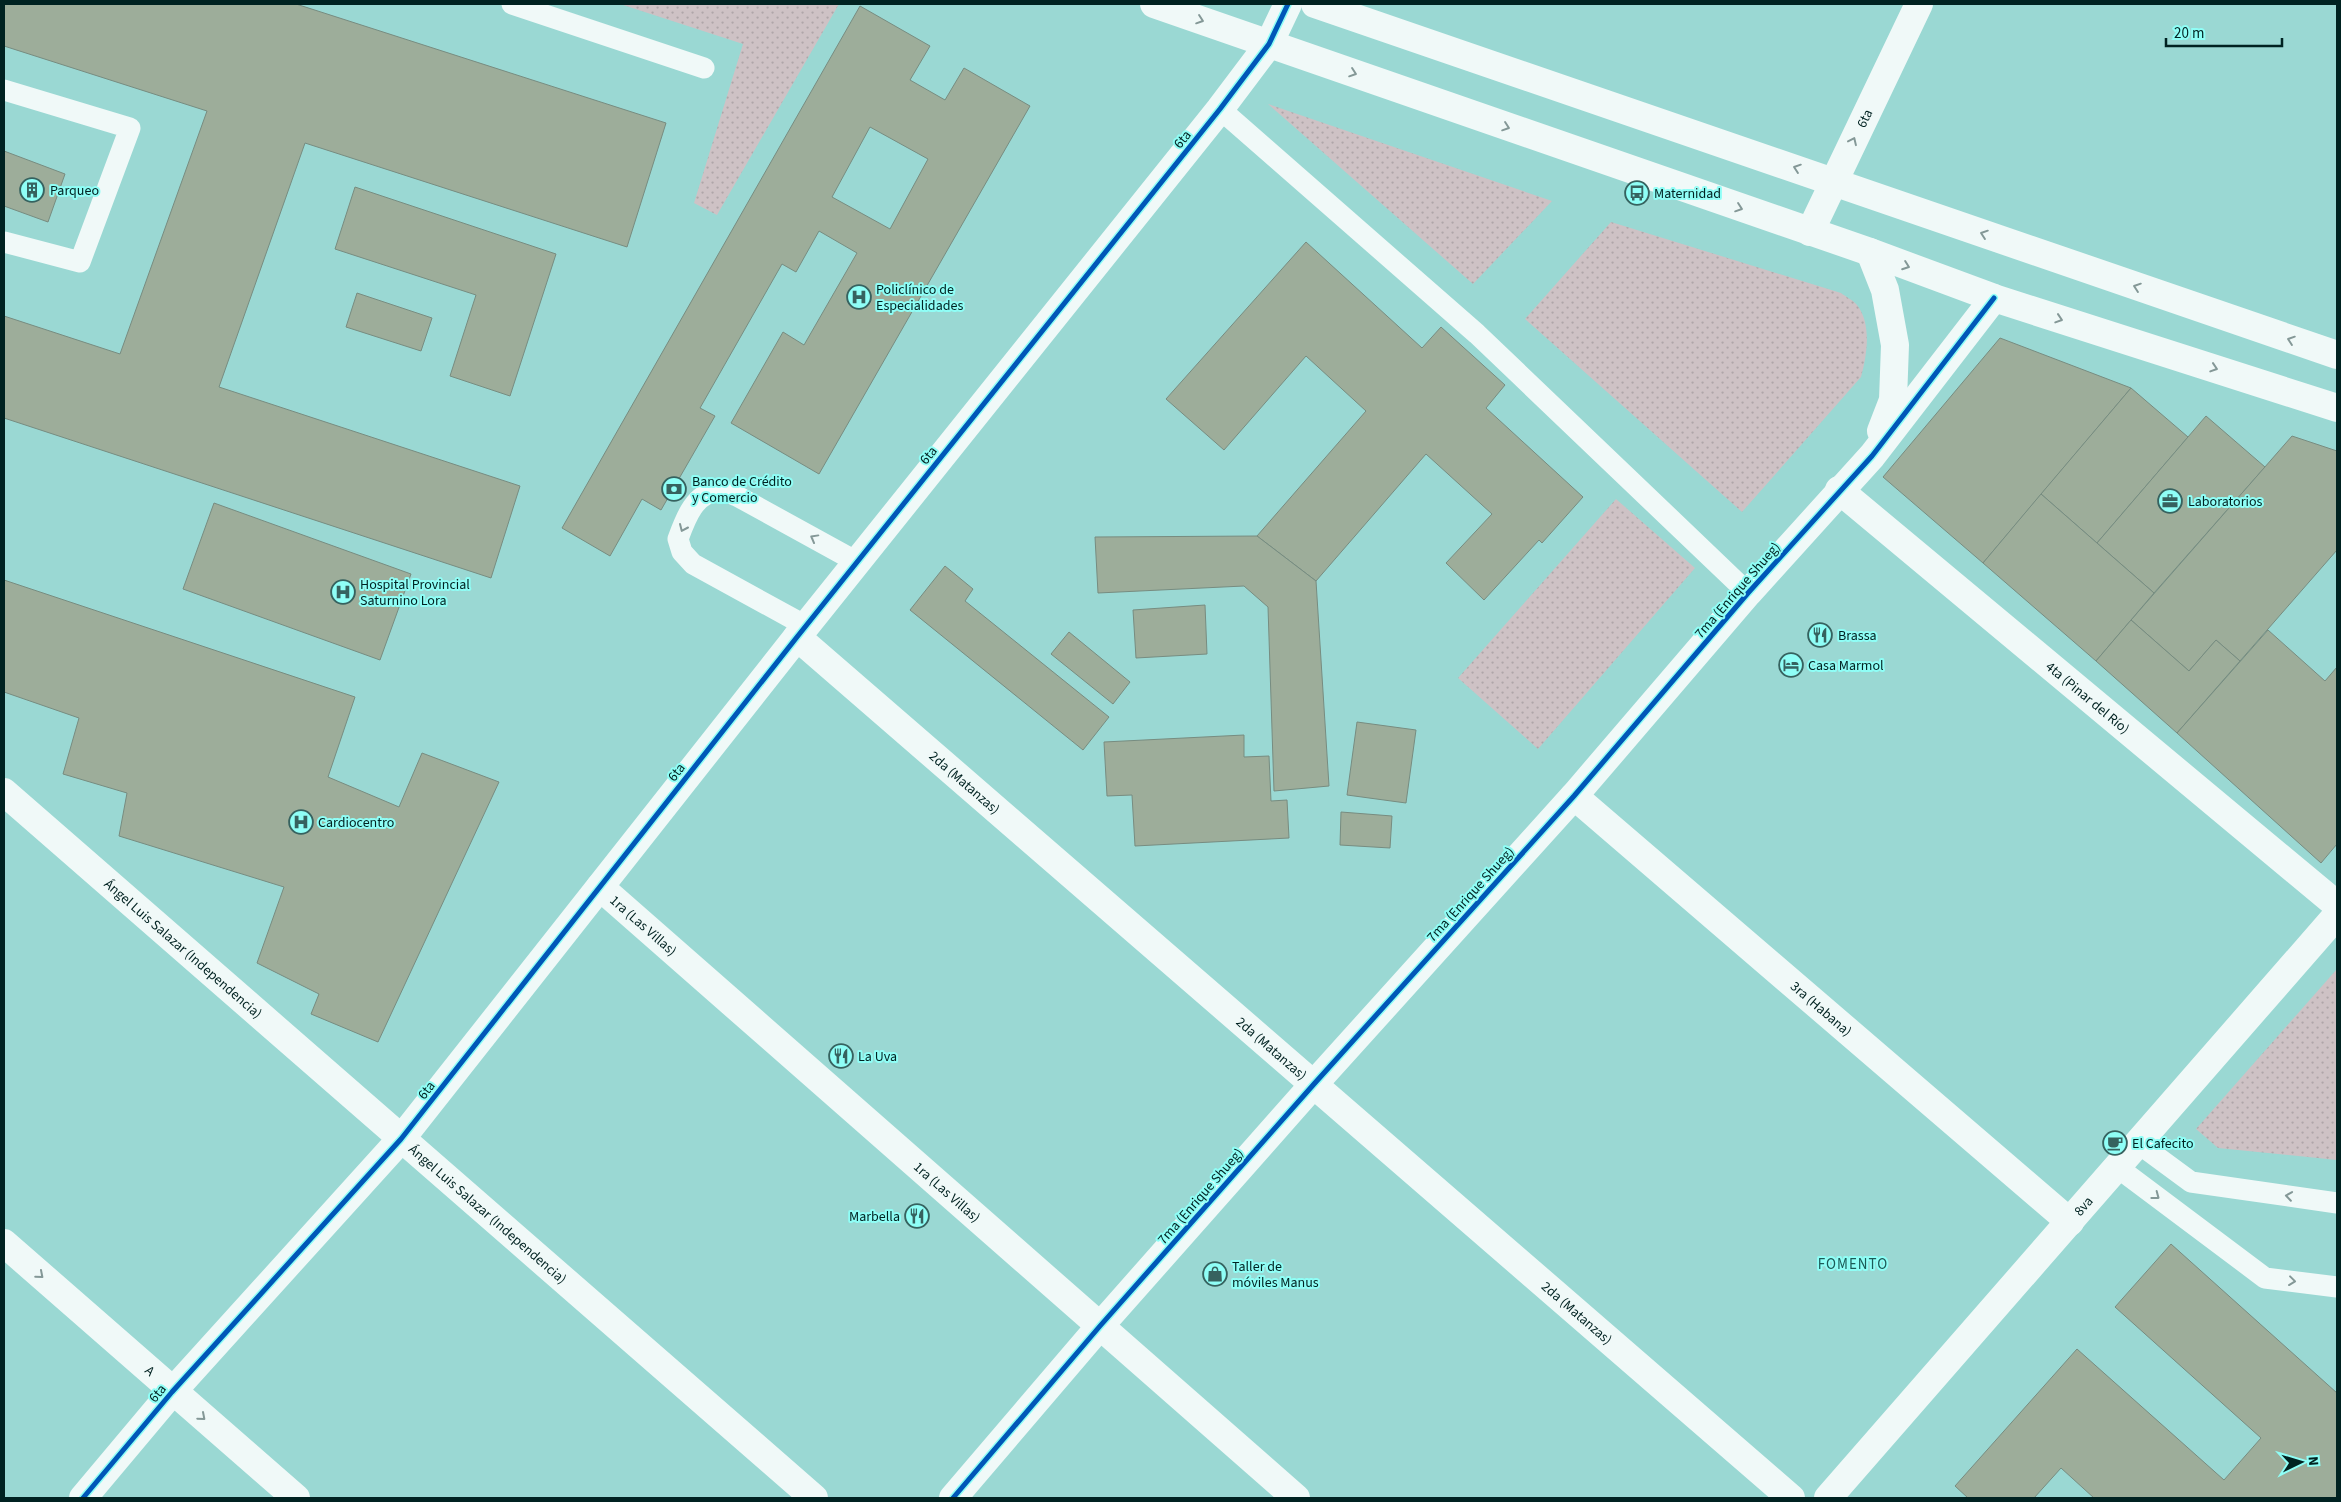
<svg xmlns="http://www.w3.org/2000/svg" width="2341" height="1502" font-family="'Source Sans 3',sans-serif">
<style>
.park{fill:url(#park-dots)}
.building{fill:#9dad9a;stroke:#778c80;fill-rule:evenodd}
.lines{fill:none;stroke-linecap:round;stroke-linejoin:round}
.lane{stroke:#f0f9f8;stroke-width:21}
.street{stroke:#f0f9f8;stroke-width:28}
.secondary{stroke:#f0f9f8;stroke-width:28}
.primary{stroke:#f0f9f8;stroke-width:28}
.cycleway-casing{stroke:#8ffef6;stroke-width:8}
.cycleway{stroke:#0057b8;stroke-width:5}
.oneway{stroke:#849897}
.labels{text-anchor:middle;stroke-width:4;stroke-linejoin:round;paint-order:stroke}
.street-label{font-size:14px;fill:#002221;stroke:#8ffef6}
.poi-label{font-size:14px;fill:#002221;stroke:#8ffef6;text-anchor:start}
.neighbourhood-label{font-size:15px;letter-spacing:1px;fill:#1d5a57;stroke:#8ffef6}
</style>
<defs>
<pattern id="park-dots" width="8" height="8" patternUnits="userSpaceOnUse" patternTransform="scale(1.25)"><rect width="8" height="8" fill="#cec2c5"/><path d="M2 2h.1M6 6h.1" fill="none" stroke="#afa6a9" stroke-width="1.8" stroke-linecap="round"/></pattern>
</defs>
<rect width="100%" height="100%" fill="#9ad8d3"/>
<!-- park -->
<g class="park">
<polygon points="620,4 839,4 717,215 694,203 743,44"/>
<polygon points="1268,104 1552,201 1473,284"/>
<path d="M1611,222L1841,293C1846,297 1853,300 1857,305C1872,324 1867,355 1861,377L1742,512L1525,319Z"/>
<polygon points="1616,499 1695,568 1538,749 1458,678"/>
<polygon points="2337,969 2337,1160 2218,1148 2196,1129"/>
</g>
<!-- building -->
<g class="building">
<polygon points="4,4 296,4 666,123 627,247 305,143 219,387 520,486 491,578 4,418 4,316 120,354 207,111 4,46"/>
<path d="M860,6L930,46L910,80L945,100L964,68L1030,106L819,474L731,423L783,332L804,345L857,253L819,231L796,272L782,264L700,408L715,416L661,510L642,499L610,556L562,528ZM870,127L928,159L890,229L832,197Z"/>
<polygon points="4,151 65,174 48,222 4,206"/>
<polygon points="355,187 556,254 510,396 450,376 476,295 335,249"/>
<polygon points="1306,242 1422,348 1441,327 1505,385 1486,408 1583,497 1542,543 1539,540 1484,600 1446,563 1492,514 1426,454 1316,581 1257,536 1366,411 1306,356 1224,450 1166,399"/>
<polygon points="357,293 432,318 421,351 346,327"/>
<polygon points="2000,338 2131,388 1983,563 1883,477"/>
<polygon points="2131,388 2188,437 2097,543 2041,494"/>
<polygon points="2206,416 2265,467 2154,593 2097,543"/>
<polygon points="2292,436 2337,451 2337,550 2240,661 2216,640 2189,671 2131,620"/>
<polygon points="2041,494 2154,593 2096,661 1983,563"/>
<polygon points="214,503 411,574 380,660 183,589"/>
<polygon points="1257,536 1316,581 1329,786 1274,791 1268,607 1244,586 1098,593 1095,537"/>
<polygon points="945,566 973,589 965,601 1109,717 1083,750 910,610"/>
<polygon points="4,580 355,697 328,777 399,807 422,753 499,782 378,1042 311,1014 319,994 257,963 284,887 119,836 127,793 63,774 79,718 4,692"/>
<polygon points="1205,605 1207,654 1136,658 1133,610"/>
<polygon points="2131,620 2189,671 2216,640 2240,661 2177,733 2096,661"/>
<polygon points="2268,630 2325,681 2337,667 2337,844 2321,863 2177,733"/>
<polygon points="1069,632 1130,682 1113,704 1051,654"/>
<polygon points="1357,722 1416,730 1406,803 1347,795"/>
<polygon points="1244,735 1244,757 1269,756 1271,801 1287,800 1289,838 1135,846 1132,795 1107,796 1104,742"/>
<polygon points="1341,812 1392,816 1390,848 1340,845"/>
<polygon points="2171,1244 2337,1393 2337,1498 2094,1498 2061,1468 2034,1498 1968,1498 1955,1486 2077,1349 2224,1480 2261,1438 2115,1307"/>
</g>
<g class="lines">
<!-- lane -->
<g class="lane">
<polyline points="512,4 704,68"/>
<polyline points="4,90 130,128 80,262 4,242"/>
<polyline points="1220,109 1477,334 1748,593"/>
<path d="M806,626L693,564L682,552L678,539C685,520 694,493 718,491C724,490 732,494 737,496L857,562"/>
<polyline points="2138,1143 2191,1182 2337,1203"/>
<polyline points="2117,1167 2265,1278 2337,1287"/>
</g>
<!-- street -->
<g class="street">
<polyline points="1870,252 1885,290 1895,345 1893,400 1881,431"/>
<path id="s1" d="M1839,490L2337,905"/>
<path id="s2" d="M797,637L1791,1498"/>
<path id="s3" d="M4,792L814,1498"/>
<path id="s4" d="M1574,796L2070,1222"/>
<path id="s5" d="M600,887L1296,1498"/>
<path id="s6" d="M4,1243L296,1498"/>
<polyline points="953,1498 1100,1326 1314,1084 1574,796 1748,593 1872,456 1994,298"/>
<path id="s7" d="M1828,1498L2337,915"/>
</g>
<!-- secondary -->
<g class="secondary">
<path id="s8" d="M1810,232L1919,4"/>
<polyline points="83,1498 172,1392 401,1139 797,637 1220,109 1269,44 1288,4"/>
</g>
<!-- primary -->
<g class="primary">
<polyline points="1154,4 1870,252 1994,298 2337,408"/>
<polyline points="1315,4 2337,355"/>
</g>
<!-- cycleway casing -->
<g class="cycleway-casing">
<g id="cycleway">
<polyline points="83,1498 172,1392 401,1139 797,637 1220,109 1269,44 1288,4"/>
<polyline points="953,1498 1100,1326 1314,1084 1574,796 1748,593 1872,456 1994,298"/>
</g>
</g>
<!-- cycleway -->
<use href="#cycleway" class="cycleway"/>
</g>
<!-- one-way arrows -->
<defs><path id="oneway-chevron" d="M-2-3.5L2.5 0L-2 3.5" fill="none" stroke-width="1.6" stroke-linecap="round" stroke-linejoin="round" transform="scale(1.25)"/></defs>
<g class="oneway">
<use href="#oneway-chevron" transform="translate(1200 20) rotate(19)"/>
<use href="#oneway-chevron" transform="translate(1353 73) rotate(19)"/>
<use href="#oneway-chevron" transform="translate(1506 127) rotate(19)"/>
<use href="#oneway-chevron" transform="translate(1853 141) rotate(-65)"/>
<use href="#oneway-chevron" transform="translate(1797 168) rotate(-161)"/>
<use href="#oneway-chevron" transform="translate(1739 208) rotate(19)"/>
<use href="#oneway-chevron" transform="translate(1984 234) rotate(-161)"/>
<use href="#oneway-chevron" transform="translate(1906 266) rotate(20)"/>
<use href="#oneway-chevron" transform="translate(2137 287) rotate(-161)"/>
<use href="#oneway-chevron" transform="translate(2059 319) rotate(18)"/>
<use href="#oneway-chevron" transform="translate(2291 340) rotate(-161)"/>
<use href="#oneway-chevron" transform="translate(2214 368) rotate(18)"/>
<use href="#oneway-chevron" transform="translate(683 528) rotate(114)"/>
<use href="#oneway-chevron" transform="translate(814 538) rotate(-151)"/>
<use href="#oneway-chevron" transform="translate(2156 1196) rotate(37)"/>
<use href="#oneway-chevron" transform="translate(2289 1196) rotate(-172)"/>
<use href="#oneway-chevron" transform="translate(40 1275) rotate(41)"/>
<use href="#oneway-chevron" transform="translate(2292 1281) rotate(7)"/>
<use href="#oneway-chevron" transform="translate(202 1417) rotate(41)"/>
</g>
<!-- icons -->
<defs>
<g id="building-ring" transform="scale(1.25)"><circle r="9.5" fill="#8ffef6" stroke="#36625f" stroke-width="1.5"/><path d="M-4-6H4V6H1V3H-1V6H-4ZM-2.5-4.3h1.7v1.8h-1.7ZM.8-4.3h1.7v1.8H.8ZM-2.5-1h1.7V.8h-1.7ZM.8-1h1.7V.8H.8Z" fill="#36625f"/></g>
<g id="bus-ring" transform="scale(1.25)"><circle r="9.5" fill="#8ffef6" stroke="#36625f" stroke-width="1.5"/><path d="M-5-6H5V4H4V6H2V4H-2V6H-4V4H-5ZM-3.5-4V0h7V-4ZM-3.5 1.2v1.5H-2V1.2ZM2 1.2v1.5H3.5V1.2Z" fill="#36625f"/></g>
<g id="hospital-ring" transform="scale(1.25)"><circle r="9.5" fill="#8ffef6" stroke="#36625f" stroke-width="1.5"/><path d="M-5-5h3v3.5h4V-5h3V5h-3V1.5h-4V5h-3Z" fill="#36625f"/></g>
<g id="bank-ring" transform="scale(1.25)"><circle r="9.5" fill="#8ffef6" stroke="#36625f" stroke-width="1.5"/><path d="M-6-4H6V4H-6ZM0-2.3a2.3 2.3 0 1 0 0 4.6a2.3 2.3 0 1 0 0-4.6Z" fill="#36625f"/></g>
<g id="office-ring" transform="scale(1.25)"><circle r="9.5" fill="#8ffef6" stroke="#36625f" stroke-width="1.5"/><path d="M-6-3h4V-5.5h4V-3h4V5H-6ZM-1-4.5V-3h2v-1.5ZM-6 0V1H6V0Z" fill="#36625f"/></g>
<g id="restaurant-ring" transform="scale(1.25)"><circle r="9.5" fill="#8ffef6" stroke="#36625f" stroke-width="1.5"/><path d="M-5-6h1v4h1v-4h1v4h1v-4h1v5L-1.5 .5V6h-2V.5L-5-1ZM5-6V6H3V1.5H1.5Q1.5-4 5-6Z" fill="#36625f"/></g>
<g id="hotel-ring" transform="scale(1.25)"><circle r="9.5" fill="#8ffef6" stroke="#36625f" stroke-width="1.5"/><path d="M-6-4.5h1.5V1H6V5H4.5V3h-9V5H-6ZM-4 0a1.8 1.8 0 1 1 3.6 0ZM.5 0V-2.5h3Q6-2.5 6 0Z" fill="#36625f"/></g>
<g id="cafe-ring" transform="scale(1.25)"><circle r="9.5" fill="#8ffef6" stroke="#36625f" stroke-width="1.5"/><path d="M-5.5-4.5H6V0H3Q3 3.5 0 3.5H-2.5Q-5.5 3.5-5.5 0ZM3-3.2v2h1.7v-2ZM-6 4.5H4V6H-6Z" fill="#36625f"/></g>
<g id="shop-ring" transform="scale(1.25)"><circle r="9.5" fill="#8ffef6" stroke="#36625f" stroke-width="1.5"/><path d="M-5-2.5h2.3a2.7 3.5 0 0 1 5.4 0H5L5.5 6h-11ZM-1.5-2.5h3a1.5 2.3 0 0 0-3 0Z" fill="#36625f"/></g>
</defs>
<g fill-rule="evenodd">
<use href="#building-ring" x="32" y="190"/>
<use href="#bus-ring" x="1637" y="193"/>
<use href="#hospital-ring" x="859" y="297"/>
<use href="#bank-ring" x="674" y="489"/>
<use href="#office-ring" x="2170" y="501"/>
<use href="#hospital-ring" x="343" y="592"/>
<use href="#restaurant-ring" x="1820" y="635"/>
<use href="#hotel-ring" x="1791" y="665"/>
<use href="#hospital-ring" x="301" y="822"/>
<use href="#restaurant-ring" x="841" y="1056"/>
<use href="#cafe-ring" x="2115" y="1143"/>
<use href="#restaurant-ring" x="917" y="1216"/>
<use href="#shop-ring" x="1215" y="1274"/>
</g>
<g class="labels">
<!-- street labels -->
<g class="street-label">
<text dy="5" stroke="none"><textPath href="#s8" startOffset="126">6ta</textPath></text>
<text transform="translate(1182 139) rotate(-51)" y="5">6ta</text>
<text transform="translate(928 455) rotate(-51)" y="5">6ta</text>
<text transform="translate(1737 590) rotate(-49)" y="5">7ma (Enrique Shueg)</text>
<text dy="5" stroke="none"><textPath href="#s1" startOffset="324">4ta (Pinar del Río)</textPath></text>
<text transform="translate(676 772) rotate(-52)" y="5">6ta</text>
<text dy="5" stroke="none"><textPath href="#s2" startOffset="222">2da (Matanzas)</textPath></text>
<text transform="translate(1470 894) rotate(-48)" y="5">7ma (Enrique Shueg)</text>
<text dy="5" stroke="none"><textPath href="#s5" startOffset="58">1ra (Las Villas)</textPath></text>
<text dy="5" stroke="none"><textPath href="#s3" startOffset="238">Ángel Luis Salazar (Independencia)</textPath></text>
<text dy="5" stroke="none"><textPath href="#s4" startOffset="326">3ra (Habana)</textPath></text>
<text dy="5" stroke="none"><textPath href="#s2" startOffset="628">2da (Matanzas)</textPath></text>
<text transform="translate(426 1090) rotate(-52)" y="5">6ta</text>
<text dy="5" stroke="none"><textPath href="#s5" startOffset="462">1ra (Las Villas)</textPath></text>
<text transform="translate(1200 1196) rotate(-49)" y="5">7ma (Enrique Shueg)</text>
<text dy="5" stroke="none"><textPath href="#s7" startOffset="388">8va</textPath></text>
<text dy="5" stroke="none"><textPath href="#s3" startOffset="642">Ángel Luis Salazar (Independencia)</textPath></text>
<text dy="5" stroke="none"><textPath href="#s2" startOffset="1032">2da (Matanzas)</textPath></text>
<text dy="5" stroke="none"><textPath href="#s6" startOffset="194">A</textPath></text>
<text transform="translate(157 1393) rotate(-50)" y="5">6ta</text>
</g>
<!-- poi labels -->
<g class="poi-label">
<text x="50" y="195">Parqueo</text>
<text x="1654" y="198">Maternidad</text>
<text x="876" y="294">Policlínico de<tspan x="876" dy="16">Especialidades</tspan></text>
<text x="692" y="486">Banco de Crédito<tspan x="692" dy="16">y Comercio</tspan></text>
<text x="2188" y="506">Laboratorios</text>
<text x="360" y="589">Hospital Provincial<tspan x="360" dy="16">Saturnino Lora</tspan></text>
<text x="1838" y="640">Brassa</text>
<text x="1808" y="670">Casa Marmol</text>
<text x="318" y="827">Cardiocentro</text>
<text x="858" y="1061">La Uva</text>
<text x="2132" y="1148">El Cafecito</text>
<text x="900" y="1221" text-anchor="end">Marbella</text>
<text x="1232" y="1271">Taller de<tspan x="1232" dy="16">móviles Manus</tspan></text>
</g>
<!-- neighbourhood labels -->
<g class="neighbourhood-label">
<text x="1853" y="1269">FOMENTO</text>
</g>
</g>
<!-- border -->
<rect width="2341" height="1502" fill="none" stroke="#002221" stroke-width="10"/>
<!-- north arrow -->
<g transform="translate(2301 1462) rotate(85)" stroke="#8ffef6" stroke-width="4" paint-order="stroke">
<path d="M0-4L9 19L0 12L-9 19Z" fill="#002221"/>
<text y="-8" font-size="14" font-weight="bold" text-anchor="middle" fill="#002221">N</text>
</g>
<!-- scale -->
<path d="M2166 38v8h116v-8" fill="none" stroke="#002221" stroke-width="2.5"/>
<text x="2174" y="38" font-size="15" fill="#002221" stroke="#8ffef6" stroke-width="4" paint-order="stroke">20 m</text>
</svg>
